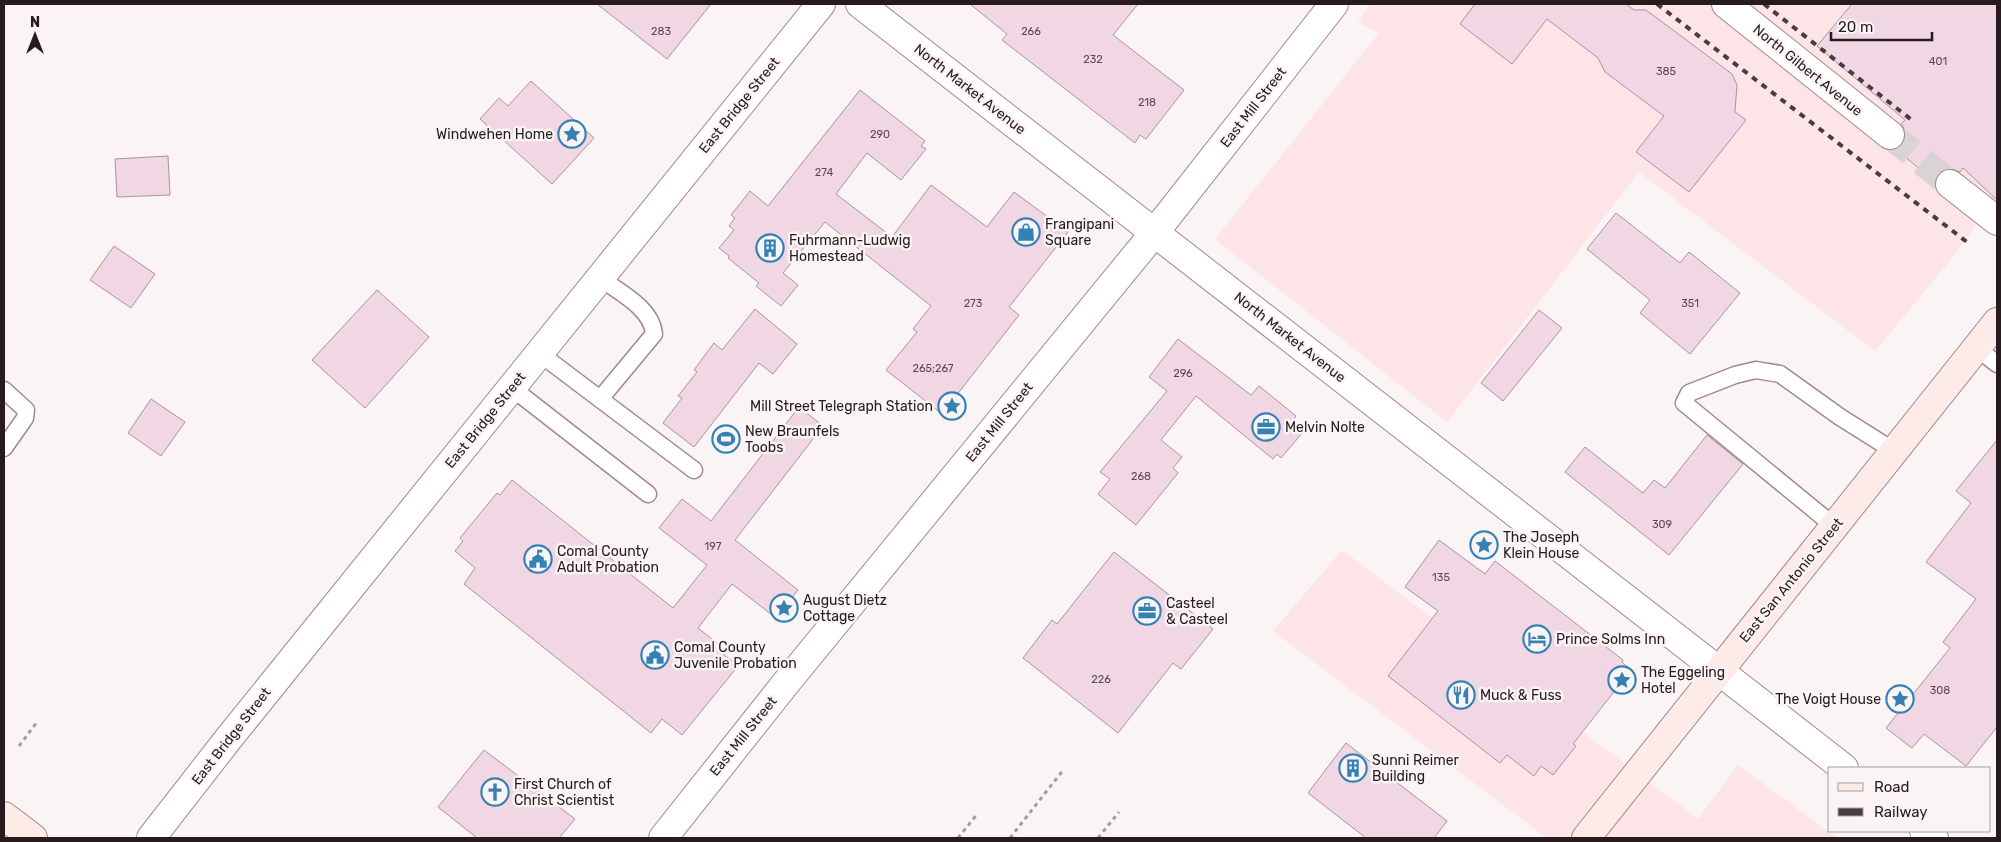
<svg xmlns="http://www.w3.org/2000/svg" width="2001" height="842" font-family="Rubik,sans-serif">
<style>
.built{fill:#fde4e7}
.building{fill:#f1d6e4;stroke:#ab92a0}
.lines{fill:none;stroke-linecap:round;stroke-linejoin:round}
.minor-tunnel{stroke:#dad3d4;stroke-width:28;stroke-dasharray:28 14;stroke-linecap:butt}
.service-casing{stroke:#a4878b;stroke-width:19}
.minor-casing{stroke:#a4878b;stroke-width:30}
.secondary-casing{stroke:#a4878b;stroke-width:30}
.path{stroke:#a49c9c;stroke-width:3;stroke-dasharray:4 4;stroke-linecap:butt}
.service{stroke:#fff;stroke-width:16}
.minor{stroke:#fff;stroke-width:28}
.secondary{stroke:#fdebe7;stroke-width:28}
.rail{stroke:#483c3e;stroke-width:4;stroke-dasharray:6 6;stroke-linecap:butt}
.labels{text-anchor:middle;stroke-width:5;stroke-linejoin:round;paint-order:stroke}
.number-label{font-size:11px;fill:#5a4a4f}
.street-label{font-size:14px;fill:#271b1d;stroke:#faf4f4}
.poi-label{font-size:14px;fill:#271b1d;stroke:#faf4f4;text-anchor:start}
</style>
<rect width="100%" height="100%" fill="#faf4f4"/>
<!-- built -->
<g class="built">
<polygon points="1371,4 1997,4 1997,196 1953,257 1875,351 1639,172 1447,422 1215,239 1379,33 1358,22"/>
<polygon points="1342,550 1698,819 1738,765 1837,838 1547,838 1273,631"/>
</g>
<!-- building -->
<g class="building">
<polygon points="597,4 711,4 667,59"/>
<polygon points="970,4 1138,4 1113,35 1184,90 1146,139 1140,135 1135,143 1002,40 1007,34"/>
<polygon points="1475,4 1626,4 1634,10 1646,10 1732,74 1737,85 1735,112 1746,120 1689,192 1636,152 1664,116 1605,72 1598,58 1547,19 1512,64 1460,24"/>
<polygon points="1852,4 1997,4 1997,200 1963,168 1960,172 1952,169 1944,170 1937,175 1935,182 1896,149 1902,144 1905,138 1905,130 1901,124 1905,120 1817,46"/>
<polygon points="531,81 594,138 552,184 480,119 499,98 508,106"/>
<polygon points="860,90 925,141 921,146 926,149 901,180 867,153 836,194 892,237 931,185 987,227 1014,192 1068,232 1009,307 1019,315 942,414 886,370 917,332 913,329 931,306 825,222 783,273 798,285 781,306 756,286 759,283 728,258 729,256 719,248 734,230 729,226 735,218 731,215 750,191 768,206"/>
<polygon points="168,156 170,195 117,197 115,159"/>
<polygon points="1616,213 1680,263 1689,252 1740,293 1690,354 1640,313 1650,300 1587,249"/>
<polygon points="114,246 155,274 131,308 90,280"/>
<polygon points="377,290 429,337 365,408 312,360"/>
<polygon points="755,309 797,344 773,374 759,363 694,447 663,423 682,398 678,396 697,372 694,370 714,343 722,350"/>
<polygon points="1539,310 1562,328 1503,401 1481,383"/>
<polygon points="1178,339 1251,395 1259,386 1296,416 1292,422 1304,431 1281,458 1277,454 1273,459 1196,396 1161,440 1182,457 1173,468 1178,473 1136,525 1098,494 1110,479 1100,472 1167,391 1149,377"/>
<polygon points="151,399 185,422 161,456 128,433"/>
<polygon points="799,407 823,426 735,540 798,590 776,618 732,584 698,628 721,646 718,650 738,666 682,735 662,719 651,733 464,584 475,568 455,551 463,541 460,538 497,493 500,495 512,480 673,608 707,565 659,528 682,499 711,521"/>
<polygon points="1707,435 1743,464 1669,555 1565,472 1585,447 1643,493 1654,480 1665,488"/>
<polygon points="1997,440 1997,727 1966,766 1924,734 1912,748 1886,728 1950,648 1943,642 1976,599 1926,562 1971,503 1956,491"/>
<polygon points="1439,540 1485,574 1495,561 1623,660 1622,662 1631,670 1573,744 1576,746 1553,775 1541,766 1534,776 1507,755 1500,763 1388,676 1438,611 1405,587"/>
<polygon points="1114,552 1213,629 1181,669 1173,663 1118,733 1023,658 1052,620 1057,624"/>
<polygon points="1346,743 1447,821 1434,838 1366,838 1308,793"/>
<polygon points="484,750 575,819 559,838 477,838 438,807"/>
</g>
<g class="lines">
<!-- minor-tunnel -->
<polyline class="minor-tunnel" points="1890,135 1950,184"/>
<!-- service casing -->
<g class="service-casing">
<g id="service">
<path d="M600,278C619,292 652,308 654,334L600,399"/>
<polyline points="1977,348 1997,364"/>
<polyline points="539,353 694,470"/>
<polyline points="512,388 648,494"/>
<polyline points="4,390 26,410 25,418 4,448"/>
<polyline points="1834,526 1684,403 1689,393 1735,375 1756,370 1780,374 1840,417 1894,451"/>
</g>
</g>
<!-- minor casing -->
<g class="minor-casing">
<g id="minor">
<polyline points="860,4 1844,768"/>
<polyline points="1726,4 1890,135"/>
<polyline points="1950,184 1997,221"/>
<polyline points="1924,831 1934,838"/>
<polyline points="151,838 229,738 821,4"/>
<polyline points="663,838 786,683 1155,232 1334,4"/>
</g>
</g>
<!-- secondary casing -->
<g class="secondary-casing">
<g id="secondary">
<polyline points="4,816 33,838"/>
<polyline points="1586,838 1997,322"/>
</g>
</g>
<!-- path -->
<g class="path">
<polyline points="19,746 37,722"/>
<polyline points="958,838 978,813"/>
<polyline points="1010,838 1064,769"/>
<polyline points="1098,838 1119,812"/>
</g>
<!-- service -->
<use href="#service" class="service"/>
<!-- minor -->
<use href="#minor" class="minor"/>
<!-- secondary -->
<use href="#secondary" class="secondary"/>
<!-- rail -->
<g class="rail">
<polyline points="1657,4 1967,242"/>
<polyline points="1764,4 1913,121"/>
</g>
</g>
<!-- icons -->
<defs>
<g id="sight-ring" transform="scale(1.4375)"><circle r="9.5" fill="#faf4f4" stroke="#3581b4" stroke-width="1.5"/><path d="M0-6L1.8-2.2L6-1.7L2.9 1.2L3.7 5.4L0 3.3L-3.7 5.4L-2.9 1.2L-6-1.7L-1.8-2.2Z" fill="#3581b4"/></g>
<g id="shop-ring" transform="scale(1.4375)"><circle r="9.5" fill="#faf4f4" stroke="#3581b4" stroke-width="1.5"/><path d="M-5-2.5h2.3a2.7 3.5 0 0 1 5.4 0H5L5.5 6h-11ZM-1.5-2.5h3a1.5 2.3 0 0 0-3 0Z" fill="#3581b4"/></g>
<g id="building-ring" transform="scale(1.4375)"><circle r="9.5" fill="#faf4f4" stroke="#3581b4" stroke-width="1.5"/><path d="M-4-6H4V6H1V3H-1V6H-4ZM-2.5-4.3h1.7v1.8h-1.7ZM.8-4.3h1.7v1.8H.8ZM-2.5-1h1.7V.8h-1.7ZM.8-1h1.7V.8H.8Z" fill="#3581b4"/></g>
<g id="office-ring" transform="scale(1.4375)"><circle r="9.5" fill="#faf4f4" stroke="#3581b4" stroke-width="1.5"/><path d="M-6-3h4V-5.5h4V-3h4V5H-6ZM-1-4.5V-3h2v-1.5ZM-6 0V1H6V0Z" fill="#3581b4"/></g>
<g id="stadium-ring" transform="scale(1.4375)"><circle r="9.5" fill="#faf4f4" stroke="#3581b4" stroke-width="1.5"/><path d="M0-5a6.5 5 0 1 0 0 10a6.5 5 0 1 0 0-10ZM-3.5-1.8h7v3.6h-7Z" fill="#3581b4"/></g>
<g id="civic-ring" transform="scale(1.4375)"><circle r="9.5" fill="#faf4f4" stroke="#3581b4" stroke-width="1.5"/><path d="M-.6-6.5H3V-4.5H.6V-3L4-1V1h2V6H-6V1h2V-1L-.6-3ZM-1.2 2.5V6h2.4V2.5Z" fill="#3581b4"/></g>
<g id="hotel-ring" transform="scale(1.4375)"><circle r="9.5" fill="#faf4f4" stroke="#3581b4" stroke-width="1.5"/><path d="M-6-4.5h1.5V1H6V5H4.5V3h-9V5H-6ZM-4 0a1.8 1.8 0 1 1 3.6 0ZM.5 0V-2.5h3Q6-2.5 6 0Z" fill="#3581b4"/></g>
<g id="restaurant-ring" transform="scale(1.4375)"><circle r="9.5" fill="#faf4f4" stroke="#3581b4" stroke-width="1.5"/><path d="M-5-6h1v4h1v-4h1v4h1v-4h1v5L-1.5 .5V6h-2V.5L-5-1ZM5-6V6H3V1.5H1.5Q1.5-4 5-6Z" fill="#3581b4"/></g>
<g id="church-ring" transform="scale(1.4375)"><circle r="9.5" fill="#faf4f4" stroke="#3581b4" stroke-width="1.5"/><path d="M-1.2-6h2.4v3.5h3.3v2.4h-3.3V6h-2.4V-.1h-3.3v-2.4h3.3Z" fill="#3581b4"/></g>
</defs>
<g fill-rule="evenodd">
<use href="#sight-ring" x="572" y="134"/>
<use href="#shop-ring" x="1026" y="232"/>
<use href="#building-ring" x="770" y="248"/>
<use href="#sight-ring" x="952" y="406"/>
<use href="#office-ring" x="1266" y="427"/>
<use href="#stadium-ring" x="726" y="439"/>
<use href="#sight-ring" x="1484" y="545"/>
<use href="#civic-ring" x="538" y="559"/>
<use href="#sight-ring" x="784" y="608"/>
<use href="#office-ring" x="1147" y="611"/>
<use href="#hotel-ring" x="1537" y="639"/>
<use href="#civic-ring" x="655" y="655"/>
<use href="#sight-ring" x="1622" y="680"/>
<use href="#restaurant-ring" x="1461" y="695"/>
<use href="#sight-ring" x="1900" y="699"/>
<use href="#building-ring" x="1353" y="768"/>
<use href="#church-ring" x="495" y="792"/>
</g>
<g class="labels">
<!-- number labels -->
<g class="number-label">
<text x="661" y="35">283</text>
<text x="1031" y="35">266</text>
<text x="1093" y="63">232</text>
<text x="1938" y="65">401</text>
<text x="1666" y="75">385</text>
<text x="1147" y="106">218</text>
<text x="880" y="138">290</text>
<text x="824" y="176">274</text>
<text x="973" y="307">273</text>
<text x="1690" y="307">351</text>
<text x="933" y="372">265;267</text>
<text x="1183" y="377">296</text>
<text x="1141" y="480">268</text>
<text x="1662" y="528">309</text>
<text x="713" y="550">197</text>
<text x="1441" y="581">135</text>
<text x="1101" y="683">226</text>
<text x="1940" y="694">308</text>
</g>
<!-- street labels -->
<g class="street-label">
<text transform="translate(1808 70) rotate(39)" y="5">North Gilbert Avenue</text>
<text transform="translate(970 89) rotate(38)" y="5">North Market Avenue</text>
<text transform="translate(739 105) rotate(-51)" y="5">East Bridge Street</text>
<text transform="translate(1253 107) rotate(-52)" y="5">East Mill Street</text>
<text transform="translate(1290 337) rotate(38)" y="5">North Market Avenue</text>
<text transform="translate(485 420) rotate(-51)" y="5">East Bridge Street</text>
<text transform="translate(999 422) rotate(-51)" y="5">East Mill Street</text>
<text transform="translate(1791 580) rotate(-51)" y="5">East San Antonio Street</text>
<text transform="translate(231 736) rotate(-52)" y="5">East Bridge Street</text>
<text transform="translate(743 736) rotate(-51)" y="5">East Mill Street</text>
</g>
<!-- poi labels -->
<g class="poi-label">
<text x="553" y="139" text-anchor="end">Windwehen Home</text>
<text x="1045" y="229">Frangipani<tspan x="1045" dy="16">Square</tspan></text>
<text x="789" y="245">Fuhrmann-Ludwig<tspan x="789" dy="16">Homestead</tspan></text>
<text x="933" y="411" text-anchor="end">Mill Street Telegraph Station</text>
<text x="1285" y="432">Melvin Nolte</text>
<text x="745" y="436">New Braunfels<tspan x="745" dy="16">Toobs</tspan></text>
<text x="1503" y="542">The Joseph<tspan x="1503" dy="16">Klein House</tspan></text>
<text x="557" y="556">Comal County<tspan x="557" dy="16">Adult Probation</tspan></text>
<text x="803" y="605">August Dietz<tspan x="803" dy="16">Cottage</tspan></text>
<text x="1166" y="608">Casteel<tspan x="1166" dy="16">&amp; Casteel</tspan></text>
<text x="1556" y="644">Prince Solms Inn</text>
<text x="674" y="652">Comal County<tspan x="674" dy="16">Juvenile Probation</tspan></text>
<text x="1641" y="677">The Eggeling<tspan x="1641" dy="16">Hotel</tspan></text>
<text x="1480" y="700">Muck &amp; Fuss</text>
<text x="1881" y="704" text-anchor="end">The Voigt House</text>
<text x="1372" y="765">Sunni Reimer<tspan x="1372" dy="16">Building</tspan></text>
<text x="514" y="789">First Church of<tspan x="514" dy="16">Christ Scientist</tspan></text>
</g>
</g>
<!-- border -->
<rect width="2001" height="842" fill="none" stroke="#271b1d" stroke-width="10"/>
<!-- legend -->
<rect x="1828" y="767" width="162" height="65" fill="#faf4f4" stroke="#a69d9e"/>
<rect x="1838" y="783" width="25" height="8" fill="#fdebe7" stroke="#a69d9e"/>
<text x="1874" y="792" font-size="15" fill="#271b1d">Road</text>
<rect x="1838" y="808" width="25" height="8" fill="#483c3e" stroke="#a69d9e"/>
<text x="1874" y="817" font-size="15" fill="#271b1d">Railway</text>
<!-- north arrow -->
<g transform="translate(35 35)" stroke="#faf4f4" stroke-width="4" paint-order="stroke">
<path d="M0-4L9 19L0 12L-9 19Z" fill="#271b1d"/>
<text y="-8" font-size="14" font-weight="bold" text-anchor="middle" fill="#271b1d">N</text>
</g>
<!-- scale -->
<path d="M1831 32v8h101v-8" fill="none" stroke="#271b1d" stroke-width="2.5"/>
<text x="1838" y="32" font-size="15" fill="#271b1d" stroke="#faf4f4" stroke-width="4" paint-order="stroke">20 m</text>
</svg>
